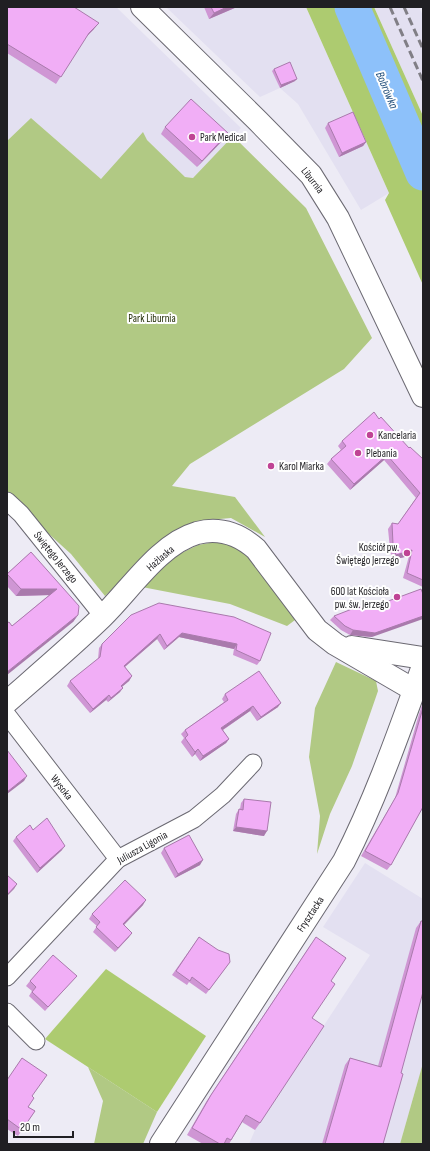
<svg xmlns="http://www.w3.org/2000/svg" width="430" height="1151" font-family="'Sofia Sans Condensed',sans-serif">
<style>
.built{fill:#e3e0f1}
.green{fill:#b1c984}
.forest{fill:#adcb70}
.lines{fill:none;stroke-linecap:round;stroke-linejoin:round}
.river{stroke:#8dc1fa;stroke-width:35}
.street-casing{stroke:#6b6972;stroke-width:19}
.secondary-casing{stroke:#6b6972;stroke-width:24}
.street{stroke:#fff;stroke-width:17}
.secondary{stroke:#fff;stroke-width:22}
.rail{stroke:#817f86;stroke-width:3;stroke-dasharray:8 4;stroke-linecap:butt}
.wall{fill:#cf96d4}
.shaded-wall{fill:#a97aac}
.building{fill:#f1aef6;stroke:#a97aac}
.poi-dot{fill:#bf4394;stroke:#fff;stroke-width:1.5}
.labels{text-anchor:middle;stroke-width:4;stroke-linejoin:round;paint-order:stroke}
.poi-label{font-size:11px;fill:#201f23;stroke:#fff;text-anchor:start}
.street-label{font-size:11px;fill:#201f23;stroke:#fff}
.park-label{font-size:11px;fill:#26310a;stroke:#fff}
.water-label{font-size:12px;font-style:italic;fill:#1d4b78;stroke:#fff}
</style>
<rect width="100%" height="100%" fill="#edebf5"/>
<!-- built -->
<g class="built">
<polygon points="7,7 116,7 241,128 193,178 185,177 147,140 101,179 31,118 7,141"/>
<polygon points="166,7 306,7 389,193 361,210 298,104 280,88 260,97"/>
<polygon points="374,7 419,7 423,16 423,116"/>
<polygon points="365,863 423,899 423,1063 400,1144 249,1144 255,1130 206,1102 272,1002 319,1033 370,955 323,927"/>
</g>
<!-- green -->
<g class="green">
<polygon points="31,118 101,179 143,132 147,140 185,177 193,178 233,136 306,208 372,338 344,369 190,464 172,486 235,497 265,537 231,518 197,521 170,534 105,596 71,554 7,496 7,141"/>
<polygon points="221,541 239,545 255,563 295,620 287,626 230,604 142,587 165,561 198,545"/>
<polygon points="336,662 376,681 378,691 352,766 330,814 317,854 320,816 309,757 315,708"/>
<polygon points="423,1063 423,1144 400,1144"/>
<polygon points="88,1067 157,1112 143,1144 94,1144 103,1101"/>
</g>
<!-- forest -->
<g class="forest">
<polygon points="306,7 374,7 423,116 423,285 385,200 389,193"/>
<polygon points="106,969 206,1036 157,1112 45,1039"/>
</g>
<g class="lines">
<!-- river -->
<polyline class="river" points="352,7 423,173"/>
<!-- street casing -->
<g class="street-casing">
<g id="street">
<polyline points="7,501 21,514 103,616"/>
<polyline points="7,715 118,859"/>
<polyline points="7,977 118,859 194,819 223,795 253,763"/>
<polyline points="7,1012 36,1041"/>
</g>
</g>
<!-- secondary casing -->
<g class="secondary-casing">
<g id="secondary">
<polyline points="142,7 258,121 311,175 338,218 423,396"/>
<polyline points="352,647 423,658"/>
<path d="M7,702C39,674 72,646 102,617C130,590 159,544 197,533C220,527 239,534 256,549L317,630L335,644L414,690"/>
<path d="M161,1144L344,861C376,798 399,732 423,666"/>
</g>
</g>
<!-- street -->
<use href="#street" class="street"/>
<!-- secondary -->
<use href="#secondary" class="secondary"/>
<!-- rail -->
<g class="rail">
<polyline points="390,7 423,81"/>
<polyline points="404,7 423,49"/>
</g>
</g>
<!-- wall -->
<g class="wall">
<polygon points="7,7 94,29 85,38 56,84 7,53"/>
<polygon points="204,7 237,7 209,19"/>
<polygon points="274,69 295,81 280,88 272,71"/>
<polygon points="328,123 366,142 363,146 339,157 325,128"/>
<polygon points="165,127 228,133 224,139 197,167 161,134"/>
<polygon points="379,419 409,448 423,459 423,587 403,578 409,556 392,560 390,549 388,529 392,523 398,524 416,498 384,460 350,490 327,464 331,459 341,450 338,446 342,441"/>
<polygon points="31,552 78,615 73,622 12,626 49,595 16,596 7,586 7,574"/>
<polygon points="334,616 372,637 350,635 341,630 330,620"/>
<polygon points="234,617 260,661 257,665 233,655 234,649 179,637 164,650 157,639 125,667 132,676 129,681 122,687 120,692 108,702 106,700 90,713 67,686 70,681 98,659 99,648 102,644"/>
<polygon points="225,694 278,707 257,721 250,711 223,730 229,739 226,743 200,761 195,754 192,757 181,742 184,738 181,734 185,730 224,702 222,699"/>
<polygon points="423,702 423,807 391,865 387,870 361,856 395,798 419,714"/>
<polygon points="244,799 264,836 233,831 236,814 239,809 240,809 241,803"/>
<polygon points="33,830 62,850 37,873 13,841 16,837"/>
<polygon points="164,848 200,865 175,878 161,853"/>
<polygon points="143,905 124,925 129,937 115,952 93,932 97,926 89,919 92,914"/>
<polygon points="421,921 401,1073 383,1144 322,1144 345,1065 350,1058 378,1066 416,928"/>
<polygon points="199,937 230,962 206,994 189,982 187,985 172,975"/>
<polygon points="311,944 331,981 260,1123 255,1130 242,1122 229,1144 203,1144 187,1135 206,1102"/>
<polygon points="77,976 73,980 45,1011 29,996 32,991 26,986 30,981"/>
<polygon points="7,1080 32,1096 28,1107 35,1111 18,1136 7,1129"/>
</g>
<!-- shaded-wall -->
<g class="shaded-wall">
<polygon points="227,7 237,7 209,19 214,13"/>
<polygon points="99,23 94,29 84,39 89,33"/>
<polygon points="297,79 295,81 280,88 281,85"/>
<polygon points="228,133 224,139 197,167 202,161"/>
<polygon points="366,142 363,146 339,157 342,153"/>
<polygon points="387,455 384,460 350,490 354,484"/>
<polygon points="412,550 409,556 392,560 396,555"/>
<polygon points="21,589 57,589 52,595 16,596"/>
<polygon points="78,615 73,622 7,675 7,672"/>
<polygon points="423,616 423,619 372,637 350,635 353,630"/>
<polygon points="182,633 237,644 234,649 179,637 164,650 167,646"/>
<polygon points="160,634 157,639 121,670 124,666"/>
<polygon points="132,676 129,681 118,690 121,686"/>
<polygon points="123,688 120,692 108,702 111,698"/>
<polygon points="109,695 106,700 90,713 93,709"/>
<polygon points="281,703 278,707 257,721 261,717"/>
<polygon points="253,706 250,711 218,733 221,728"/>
<polygon points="229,739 226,743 200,761 203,756"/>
<polygon points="198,749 195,754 192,757 195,752"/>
<polygon points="27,776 24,781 7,794 7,792"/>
<polygon points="236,827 267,831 264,836 233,831"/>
<polygon points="65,846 62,850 37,873 40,868"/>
<polygon points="203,860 200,865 175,878 178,874"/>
<polygon points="17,884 14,889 7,896 7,895"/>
<polygon points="146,900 143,905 120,929 123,924"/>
<polygon points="132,933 129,937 115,952 118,948"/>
</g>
<!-- building -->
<g class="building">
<polygon points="7,7 74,7 99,23 89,33 61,77 7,44"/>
<polygon points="211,7 227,7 214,13"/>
<polygon points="290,62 297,79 281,85 274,69"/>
<polygon points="191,99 228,133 202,161 165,127"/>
<polygon points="353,112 366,142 342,153 328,123"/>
<polygon points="374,412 379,419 381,417 409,448 410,447 423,459 423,580 407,573 412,550 396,555 393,544 392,523 398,524 420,493 387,455 354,484 331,459 346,446 342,441"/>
<polygon points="31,552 79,606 78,615 7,672 7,623 9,622 12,626 57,589 21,589 7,574"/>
<polygon points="421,589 423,594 423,616 375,633 353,630 345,626 334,616 370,602 372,607"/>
<polygon points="159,603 234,617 271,633 260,661 236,650 237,644 182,633 167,646 160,634 124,666 132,676 121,686 123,688 111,698 109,695 93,709 70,681 100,657 102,644 131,615"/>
<polygon points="259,671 281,703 261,717 253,706 221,728 229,739 203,756 198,749 195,752 185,738 188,735 185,730 228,700 225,694"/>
<polygon points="423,708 423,807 391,865 365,851 398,793"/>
<polygon points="7,750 27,776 7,792"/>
<polygon points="244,799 271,802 267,831 236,827 239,809 243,810"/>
<polygon points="47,818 65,846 40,868 16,837 30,825 33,830"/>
<polygon points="189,835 203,860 178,874 164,848"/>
<polygon points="7,875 17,884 7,895"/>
<polygon points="125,880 146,900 123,924 132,933 118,948 96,927 100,922 92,914"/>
<polygon points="421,921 423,921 423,992 401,1073 403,1074 383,1144 325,1144 350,1058 381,1067"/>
<polygon points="199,937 218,950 229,954 230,962 209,990 192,977 190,981 176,971"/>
<polygon points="316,937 346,958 331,981 335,984 312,1018 324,1026 260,1123 246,1115 231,1140 227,1138 224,1144 220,1144 192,1128 211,1095"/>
<polygon points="53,955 77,976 48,1007 32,992 36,987 30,981"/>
<polygon points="22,1058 47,1075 32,1096 34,1098 28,1107 35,1111 22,1130 7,1119 7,1080"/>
</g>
<!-- markers -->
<g class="poi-dot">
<circle cx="192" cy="137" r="4"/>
<circle cx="370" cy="435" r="4"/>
<circle cx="358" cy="453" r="4"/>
<circle cx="271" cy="466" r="4"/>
<circle cx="407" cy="553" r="4"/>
<circle cx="397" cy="597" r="4"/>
</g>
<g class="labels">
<!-- poi labels -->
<g class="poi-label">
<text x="200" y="141">Park Medical</text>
<text x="378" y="439">Kancelaria</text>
<text x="366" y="457">Plebania</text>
<text x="279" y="470">Karol Miarka</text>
<text x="399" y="551" text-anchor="end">Kościół pw.<tspan x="399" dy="13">Świętego Jerzego</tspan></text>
<text x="389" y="595" text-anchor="end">600 lat Kościoła<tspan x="389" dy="13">pw. św. Jerzego</tspan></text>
</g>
<!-- street labels -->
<g class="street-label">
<text transform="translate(313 180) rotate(52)" y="4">Liburnia</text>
<text transform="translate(56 557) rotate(51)" y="4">Świętego Jerzego</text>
<text transform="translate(160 558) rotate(-41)" y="4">Hażlaska</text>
<text transform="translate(62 787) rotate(52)" y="4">Wysoka</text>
<text transform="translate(142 847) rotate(-29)" y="4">Juliusza Ligonia</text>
<text transform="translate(310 914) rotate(-57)" y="4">Frysztacka</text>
</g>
<!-- park labels -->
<g class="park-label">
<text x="152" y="322">Park Liburnia</text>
</g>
<!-- water labels -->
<g class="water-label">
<text transform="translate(387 90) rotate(67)" y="4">Bobrówka</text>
</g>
</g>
<!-- border -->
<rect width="430" height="1151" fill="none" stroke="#201f23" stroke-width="16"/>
<!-- scale -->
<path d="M14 1131v6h59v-6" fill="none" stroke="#201f23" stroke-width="2"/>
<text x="20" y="1131" font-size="12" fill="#201f23" stroke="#ffffff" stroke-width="3" paint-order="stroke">20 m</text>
</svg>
